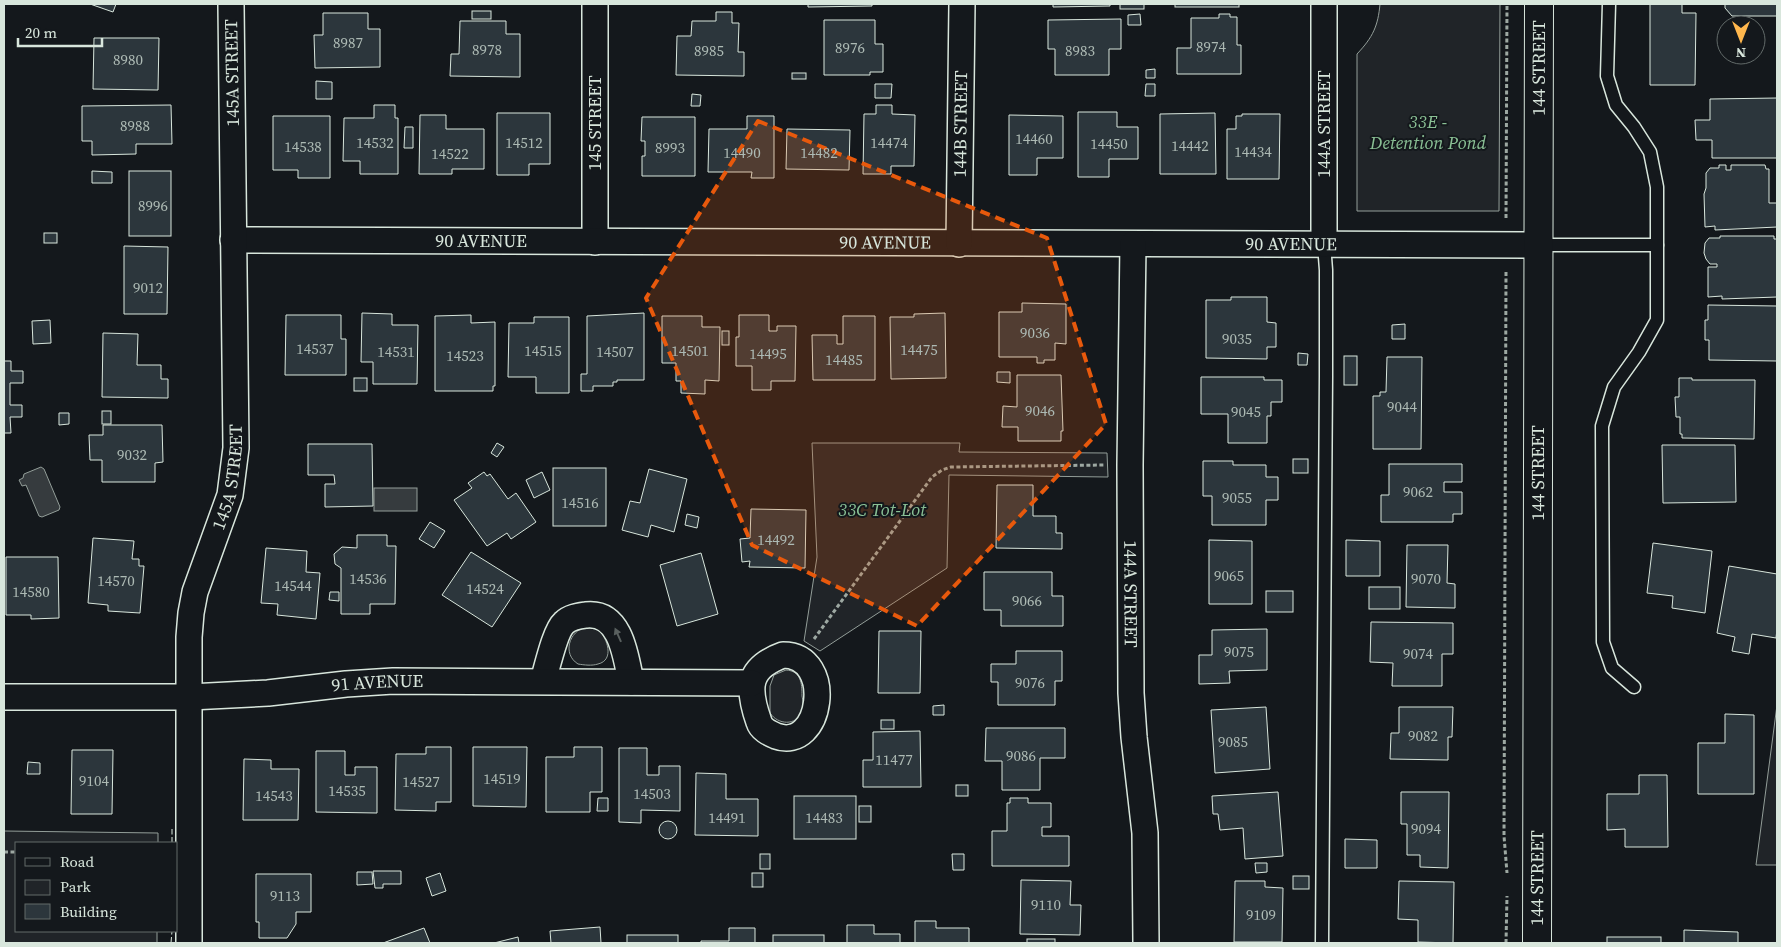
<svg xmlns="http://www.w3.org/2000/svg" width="1781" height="947" font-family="'Source Serif 4',serif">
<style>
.green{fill:#202428;stroke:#939e99}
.water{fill:#363b3e;stroke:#939e99}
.building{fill:#2c363c;stroke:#d8e6dc}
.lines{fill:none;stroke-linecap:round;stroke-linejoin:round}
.service-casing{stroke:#d8e6dc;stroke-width:15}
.minor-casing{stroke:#d8e6dc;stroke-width:28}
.secondary-casing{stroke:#d8e6dc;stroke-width:30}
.path{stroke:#9da8a2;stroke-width:3;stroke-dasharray:4 2.5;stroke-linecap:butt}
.service{stroke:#14181c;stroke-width:12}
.minor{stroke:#14181c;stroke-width:25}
.secondary{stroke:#14181c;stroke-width:28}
.fence{stroke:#d8e6dc;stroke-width:1;stroke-dasharray:6 2.5;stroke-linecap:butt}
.oneway{fill:#59605f}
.marked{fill:#e8590c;fill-opacity:0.2;stroke:#e8590c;stroke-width:4;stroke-dasharray:10 6;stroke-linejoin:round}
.labels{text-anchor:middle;stroke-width:4;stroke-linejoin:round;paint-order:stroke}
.number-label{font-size:15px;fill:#adbab4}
.street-label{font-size:18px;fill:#d8e6dc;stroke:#14181c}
.park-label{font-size:18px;font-style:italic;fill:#8ac095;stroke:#14181c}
</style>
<rect width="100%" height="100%" fill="#14181c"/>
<!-- green -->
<g class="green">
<path d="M1380,4H1500L1499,211H1357V54C1373,37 1378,26 1380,4Z"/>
<polygon points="812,443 960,443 959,452 1107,453 1108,477 949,475 947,568 820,651 804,641 817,557"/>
<path d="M586,627L599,630C607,638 615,660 598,664C592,666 584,665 578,664C562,654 569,631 586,627Z"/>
<path d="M786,670C801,671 802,683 802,696C803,701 804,707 802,712C796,726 778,725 770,713V686L774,675Z"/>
<polygon points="1777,705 1777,865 1756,865"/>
<polygon points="4,831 158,833 158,843 16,843 16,931 157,931 157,943 4,943"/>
</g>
<!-- water -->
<g class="water">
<polygon points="41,467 44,469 60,507 59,510 42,517 39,516 26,485 22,486 19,480 23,478 24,474"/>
<rect x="374" y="488" width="43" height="23"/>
</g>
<!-- building -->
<g class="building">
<polygon points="90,4 116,4 113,12"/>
<polygon points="808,4 872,4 872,6 808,7"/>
<polygon points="1053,4 1110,4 1110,6 1053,7"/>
<rect x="1120" y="4" width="24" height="5"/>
<rect x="1175" y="4" width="64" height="3"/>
<polygon points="1650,4 1682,4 1682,13 1696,13 1695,85 1650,85"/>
<polygon points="1725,4 1777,4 1777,16 1732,16 1725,8"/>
<rect x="472" y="11" width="19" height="8"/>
<polygon points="716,12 732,12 732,23 739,23 738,52 744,52 744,76 676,75 677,36 691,36 692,21 716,21"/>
<polygon points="323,13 368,13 368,29 380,29 380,67 315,68 314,35 323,35"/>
<polygon points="1140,14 1141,25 1128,25 1128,15"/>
<polygon points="1219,14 1230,14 1230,17 1237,17 1237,45 1241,45 1241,74 1177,74 1177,48 1191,48 1191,18 1219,18"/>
<polygon points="1121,19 1121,49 1109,49 1109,75 1055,75 1055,49 1048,49 1048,20"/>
<polygon points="824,20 875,20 875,44 883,44 883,72 870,72 870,75 824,75"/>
<polygon points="460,21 506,21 506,34 520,34 520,77 450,76 451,54 459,54"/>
<polygon points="94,38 159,38 158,90 93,89"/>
<polygon points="1155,69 1155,78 1146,78 1146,70"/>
<rect x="792" y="73" width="14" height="6"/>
<polygon points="316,81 332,82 332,99 316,99"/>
<polygon points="875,84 892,84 891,98 875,98"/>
<polygon points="1146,84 1155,84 1155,96 1145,96"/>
<polygon points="692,94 701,95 700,106 691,106"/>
<polygon points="1777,98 1777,158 1712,158 1712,140 1696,140 1695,120 1710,120 1710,99"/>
<polygon points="171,105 172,144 136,144 136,154 92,155 92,141 82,141 82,106"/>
<polygon points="374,105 395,105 395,118 398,118 398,174 360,174 360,161 343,161 344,118 374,118"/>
<polygon points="876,105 892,105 892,114 915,115 914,166 891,166 891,174 863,174 864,114 876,114"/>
<polygon points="1078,112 1117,112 1117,127 1138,127 1138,159 1109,159 1109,177 1078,177"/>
<polygon points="497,113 550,113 550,164 529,164 529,175 497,175"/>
<polygon points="1215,113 1216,174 1160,174 1160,114"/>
<polygon points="1242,114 1280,114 1279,179 1227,179 1227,129 1236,129 1236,116 1242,116"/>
<polygon points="420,115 446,115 446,129 484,129 484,169 452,169 452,174 419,174"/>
<polygon points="1009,115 1063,116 1063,158 1037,158 1037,175 1009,175"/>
<polygon points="273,116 330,116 330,178 298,178 298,170 273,170"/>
<polygon points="747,116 774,116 774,178 751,178 752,172 708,172 709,129 747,129"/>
<polygon points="642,117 695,117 695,176 642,176 642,156 645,156 645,141 641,141"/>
<polygon points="405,127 413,127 413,148 404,148"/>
<polygon points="787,129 850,130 849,170 786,169"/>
<polygon points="1719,165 1726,165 1726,170 1731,170 1731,165 1765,165 1766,169 1769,169 1769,203 1777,203 1777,227 1715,230 1715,226 1705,227 1704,194 1706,188 1706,173 1710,168 1719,168"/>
<polygon points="92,171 112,172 112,183 92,183"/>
<rect x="129" y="171" width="42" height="65"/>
<rect x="44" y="233" width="13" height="10"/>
<polygon points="1720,236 1774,236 1774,239 1777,239 1777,297 1722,299 1722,296 1708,297 1708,267 1717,267 1717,264 1710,264 1706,259 1704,253 1705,243 1709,238 1720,238"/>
<polygon points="124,246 168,247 167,314 124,314"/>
<polygon points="1231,297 1267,297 1267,322 1276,323 1276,347 1267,347 1267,359 1206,358 1206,300 1231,300"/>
<polygon points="1022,303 1066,304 1066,344 1055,343 1055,360 1044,360 1044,363 1037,363 1037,357 999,357 999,312 1022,312"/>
<polygon points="1708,305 1777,306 1777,361 1709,360 1709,340 1705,340 1705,320 1708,320"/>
<polygon points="362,313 392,314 392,325 418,325 417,384 373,384 373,362 361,362"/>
<polygon points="644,313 644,380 617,380 617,382 613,382 613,386 593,386 593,391 581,391 581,374 587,374 587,316"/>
<polygon points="945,313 946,378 891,379 890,317 914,317 914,314"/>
<polygon points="286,315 341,315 341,339 346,339 346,375 285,375"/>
<polygon points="471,315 471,323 495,322 495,386 493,386 493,391 435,391 435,316"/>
<polygon points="739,315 769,315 769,331 777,331 777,326 796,326 795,381 771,381 771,390 752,390 752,366 736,366 736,337 739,337"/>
<polygon points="662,316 702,316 702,327 720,327 719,381 705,380 705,394 681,393 681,381 676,381 676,363 662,363"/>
<polygon points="843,316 875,316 875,380 813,380 812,335 837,335 837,344 843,344"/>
<polygon points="534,317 569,317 569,393 536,393 536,377 508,377 509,323 534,323"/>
<polygon points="50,320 51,343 33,344 32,321"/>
<polygon points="1405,324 1405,339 1392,339 1392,325"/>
<rect x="722" y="331" width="7" height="14"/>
<polygon points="103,333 138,334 137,365 161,365 161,379 168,379 168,398 102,397"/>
<polygon points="1298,353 1308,354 1307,365 1298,365"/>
<rect x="1344" y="356" width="13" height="29"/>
<polygon points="1387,357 1422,357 1421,449 1373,449 1373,396 1380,396 1380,392 1386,392"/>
<polygon points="4,361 11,361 11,371 23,371 23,383 10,383 10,405 22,405 22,417 10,417 11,433 4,433"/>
<polygon points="997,372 1010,372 1010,383 997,382"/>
<polygon points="1017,375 1061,375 1063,431 1061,431 1061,441 1018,441 1018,427 1002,427 1003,406 1017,407"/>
<polygon points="1201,377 1264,377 1264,380 1282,380 1282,402 1271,402 1271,416 1267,416 1267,443 1228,443 1228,414 1201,414"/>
<rect x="354" y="378" width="13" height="13"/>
<polygon points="1679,378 1692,378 1692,380 1755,380 1754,439 1682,438 1682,434 1680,434 1680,417 1676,417 1675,397 1679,397"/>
<rect x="102" y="411" width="9" height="13"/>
<polygon points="59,413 69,413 69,424 59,425"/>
<polygon points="103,425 162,425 163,462 155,463 155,482 102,482 102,460 90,460 89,435 103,435"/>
<polygon points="497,443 504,447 497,457 491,453"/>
<polygon points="308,444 372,444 373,506 325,507 325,484 335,484 334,475 308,475"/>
<polygon points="1662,445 1735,445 1736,502 1663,503"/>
<rect x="1293" y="459" width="15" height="14"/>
<polygon points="1203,461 1233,461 1233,465 1266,465 1266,477 1278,477 1278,500 1266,500 1266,525 1212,525 1212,496 1203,496"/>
<polygon points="1389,464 1462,464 1462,482 1444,482 1444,492 1462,492 1462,514 1453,514 1453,522 1381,522 1381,495 1389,495"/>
<rect x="553" y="468" width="53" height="58"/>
<polygon points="649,469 687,479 674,532 651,525 648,537 622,530 630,501 640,503"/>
<polygon points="484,472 487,476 490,474 508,499 516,493 536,522 511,539 507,533 487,546 454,500 472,488 468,483"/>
<polygon points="542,472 550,490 534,498 526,480"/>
<polygon points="997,485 1033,485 1033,516 1056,516 1056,533 1062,533 1062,549 996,548"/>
<polygon points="751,509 806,510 805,568 749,567 750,561 742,562 740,539 750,538"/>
<polygon points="687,514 699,517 697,528 685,525"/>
<polygon points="430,522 445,531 434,548 419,539"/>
<polygon points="357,535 387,535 387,546 396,546 395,604 370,604 370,614 341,614 341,568 335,564 334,554 342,547 357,548"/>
<polygon points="93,538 134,541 132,559 139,559 139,566 144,566 140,613 108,611 108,605 88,603"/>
<polygon points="1209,540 1252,541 1252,604 1209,604"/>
<polygon points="1346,540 1380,541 1380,576 1346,576"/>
<polygon points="1653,543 1712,551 1705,613 1672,608 1673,596 1647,593"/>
<polygon points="1407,545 1448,545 1447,583 1455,584 1455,608 1406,607"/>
<polygon points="266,548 307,551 306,572 320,573 316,619 277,615 278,604 261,603"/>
<polygon points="471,552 521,583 492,627 442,595"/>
<polygon points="701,553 718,614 677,626 660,565"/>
<polygon points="6,557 58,557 59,618 31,619 31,615 6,615"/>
<polygon points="1729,566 1777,574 1777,629 1776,638 1752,634 1749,654 1732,651 1735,637 1717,633"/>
<polygon points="984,572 1052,572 1052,596 1063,596 1063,626 1001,626 1001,610 984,610"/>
<rect x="1369" y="587" width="31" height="22"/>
<rect x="1266" y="591" width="27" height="21"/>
<polygon points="330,592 339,592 339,601 329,600"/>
<polygon points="1371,622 1453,623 1453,654 1442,654 1442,686 1392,686 1393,663 1370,662"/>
<polygon points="1267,629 1267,670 1229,671 1230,683 1199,684 1199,655 1212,655 1212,630"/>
<polygon points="879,631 921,631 920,693 878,693"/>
<polygon points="1016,651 1062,651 1062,681 1055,681 1055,705 998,705 998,682 991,682 991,664 1016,664"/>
<polygon points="944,705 944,715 933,715 933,706"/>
<polygon points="1266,707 1270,769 1215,773 1211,710"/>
<polygon points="1399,707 1453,707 1452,737 1448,737 1448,760 1390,759 1391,733 1399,733"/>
<polygon points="1725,714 1754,715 1754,794 1698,794 1698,743 1725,743"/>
<rect x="881" y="720" width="13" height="9"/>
<polygon points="986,728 1065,728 1065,758 1040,758 1040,790 1002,790 1002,761 985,761"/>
<polygon points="920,731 921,787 863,787 863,760 873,760 873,732"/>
<polygon points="426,747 451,747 451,802 436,802 436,811 395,810 396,754 426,754"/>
<polygon points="473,747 527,747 526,807 473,806"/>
<polygon points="574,747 602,747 602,792 590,792 590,812 546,812 546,757 574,757"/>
<polygon points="619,748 647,748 647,775 659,775 659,766 680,766 680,811 641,810 641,823 619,822"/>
<polygon points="72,750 113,750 112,814 71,814"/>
<polygon points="316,751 345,751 345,775 355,775 355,767 377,767 377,813 316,812"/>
<polygon points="244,759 271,760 271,769 299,769 298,820 243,820"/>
<polygon points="28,762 40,763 40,774 27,774"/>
<polygon points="696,773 726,774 726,799 758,799 758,836 695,835"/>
<polygon points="1639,775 1667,775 1668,847 1625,847 1625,829 1607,830 1607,794 1639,794"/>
<rect x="956" y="785" width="12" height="11"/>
<polygon points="1278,792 1283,856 1245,859 1243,828 1220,830 1218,814 1213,814 1212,796"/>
<polygon points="1401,792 1449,792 1448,868 1420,867 1420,855 1407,855 1407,824 1401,824"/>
<rect x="794" y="796" width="62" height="43"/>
<polygon points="598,798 608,798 608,811 597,811"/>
<polygon points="1010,798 1028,798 1028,803 1051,803 1051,827 1042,827 1042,836 1069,836 1069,866 992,866 992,831 1007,831 1007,803 1010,803"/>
<rect x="859" y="806" width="12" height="16"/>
<circle cx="668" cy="830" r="9"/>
<polygon points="1345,839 1377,840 1377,868 1345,868"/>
<rect x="760" y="854" width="10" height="15"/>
<polygon points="952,854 964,854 964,870 953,870"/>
<polygon points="1255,863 1267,863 1267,872 1256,873"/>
<polygon points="373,871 401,871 401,884 383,884 383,888 375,888"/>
<polygon points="357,872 372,872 373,884 357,885"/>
<polygon points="440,873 446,891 432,896 426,878"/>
<rect x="752" y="873" width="11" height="14"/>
<polygon points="256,874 311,874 311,912 296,912 296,924 287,938 259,938 259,922 256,922"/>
<rect x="1293" y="876" width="16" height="13"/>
<polygon points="1021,880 1071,881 1070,905 1081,905 1080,935 1020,934"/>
<polygon points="1235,881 1265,881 1265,887 1283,888 1282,942 1234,942"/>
<polygon points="1399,881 1454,882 1453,943 1418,942 1418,920 1398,919"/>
<polygon points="915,921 936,921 936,928 969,928 969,943 915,943"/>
<polygon points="847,925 874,925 874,934 900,934 900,943 847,943"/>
<polygon points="600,927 601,943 551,943 550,931"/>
<polygon points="424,928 430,943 383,943"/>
<polygon points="729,928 755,928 755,943 701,943 701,941 729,941"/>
<polygon points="1684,930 1738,932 1738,943 1684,943"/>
<rect x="627" y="935" width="51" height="8"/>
<rect x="773" y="935" width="51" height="8"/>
<polygon points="518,937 519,943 494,943"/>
<rect x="1607" y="937" width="54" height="6"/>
<rect x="1027" y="939" width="28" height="4"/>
</g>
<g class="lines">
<!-- service casing -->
<g class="service-casing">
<g id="service">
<polyline points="1609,4 1607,76 1616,105 1634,127 1650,152 1657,187 1657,320 1639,352 1614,387 1602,426 1603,642 1612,668 1634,687"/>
<polyline points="1538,245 1657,245"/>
<polyline points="1322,943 1326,376 1326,270 1324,244"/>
</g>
</g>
<!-- minor casing -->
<g class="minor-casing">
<g id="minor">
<polyline points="595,4 595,242"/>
<path id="s1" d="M233,240L1538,245"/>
<path id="s2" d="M959,244L962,4"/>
<path id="s3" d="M1133,244L1130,465L1131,693L1134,737L1145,833L1146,943"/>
<polyline points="1324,244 1324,4"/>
<path d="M783,655C836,655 822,753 776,736C769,733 761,729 759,722C747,688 747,668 783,655Z"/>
<path d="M543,681C547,668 555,631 564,623C570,617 579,616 586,615C621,611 626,657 631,682"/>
<path id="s4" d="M4,697H190L268,693L346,684L393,681L752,683"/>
<path id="s5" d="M189,943V637L191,613L195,592L230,495L236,448L231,5"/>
</g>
</g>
<!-- secondary casing -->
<g class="secondary-casing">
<g id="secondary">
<path id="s6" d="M1537,943L1539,4"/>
</g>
</g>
<!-- path -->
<g class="path">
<polyline points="1506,218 1507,4"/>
<polyline points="1506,272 1504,836 1507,873"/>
<polyline points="814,639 932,477 942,470 951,467 1105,465"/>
<polyline points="4,852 16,852"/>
<polyline points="1506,943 1507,896"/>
</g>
<!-- service -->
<use href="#service" class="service"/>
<!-- minor -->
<use href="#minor" class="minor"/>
<!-- secondary -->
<use href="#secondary" class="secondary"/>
<!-- fence -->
<g class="fence">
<polyline points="172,843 172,829"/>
<polyline points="171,943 172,931"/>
</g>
</g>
<!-- one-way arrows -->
<defs><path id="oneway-solid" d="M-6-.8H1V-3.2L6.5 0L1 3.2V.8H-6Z" transform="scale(1.25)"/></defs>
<use class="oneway" href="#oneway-solid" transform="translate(618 635) rotate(-114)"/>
<!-- marked area -->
<path class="marked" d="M758,121L1047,238L1106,424L917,626L752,545L646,298Z"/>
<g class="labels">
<!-- number labels -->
<g class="number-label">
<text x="348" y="48">8987</text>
<text x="1211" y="52">8974</text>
<text x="850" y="53">8976</text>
<text x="487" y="55">8978</text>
<text x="709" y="56">8985</text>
<text x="1080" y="56">8983</text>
<text x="128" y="65">8980</text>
<text x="135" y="131">8988</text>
<text x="1034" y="144">14460</text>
<text x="375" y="148">14532</text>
<text x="524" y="148">14512</text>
<text x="889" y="148">14474</text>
<text x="1109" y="149">14450</text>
<text x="1190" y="151">14442</text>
<text x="303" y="152">14538</text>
<text x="670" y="153">8993</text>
<text x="1253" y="157">14434</text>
<text x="742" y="158">14490</text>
<text x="819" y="158">14482</text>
<text x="450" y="159">14522</text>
<text x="153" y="211">8996</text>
<text x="148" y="293">9012</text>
<text x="1035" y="338">9036</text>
<text x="1237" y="344">9035</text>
<text x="315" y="354">14537</text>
<text x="919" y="355">14475</text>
<text x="543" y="356">14515</text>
<text x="690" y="356">14501</text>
<text x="396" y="357">14531</text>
<text x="615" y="357">14507</text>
<text x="768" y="359">14495</text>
<text x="465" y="361">14523</text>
<text x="844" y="365">14485</text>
<text x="1402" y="412">9044</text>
<text x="1040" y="416">9046</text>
<text x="1246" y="417">9045</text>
<text x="132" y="460">9032</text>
<text x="1418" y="497">9062</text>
<text x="1237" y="503">9055</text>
<text x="580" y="508">14516</text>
<text x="776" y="545">14492</text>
<text x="1229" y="581">9065</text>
<text x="368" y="584">14536</text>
<text x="1426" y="584">9070</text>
<text x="116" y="586">14570</text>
<text x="293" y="591">14544</text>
<text x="485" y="594">14524</text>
<text x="31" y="597">14580</text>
<text x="1027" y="606">9066</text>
<text x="1239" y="657">9075</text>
<text x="1418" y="659">9074</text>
<text x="1030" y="688">9076</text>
<text x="1423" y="741">9082</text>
<text x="1233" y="747">9085</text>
<text x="1021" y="761">9086</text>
<text x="894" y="765">11477</text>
<text x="502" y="784">14519</text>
<text x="94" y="786">9104</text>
<text x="421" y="787">14527</text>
<text x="347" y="796">14535</text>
<text x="652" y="799">14503</text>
<text x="274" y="801">14543</text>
<text x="727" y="823">14491</text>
<text x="824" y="823">14483</text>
<text x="1426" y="834">9094</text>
<text x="285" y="901">9113</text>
<text x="1046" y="910">9110</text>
<text x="1261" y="920">9109</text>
</g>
<!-- street labels -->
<g class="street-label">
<text dy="6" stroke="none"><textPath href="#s6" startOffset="875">144 STREET</textPath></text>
<text transform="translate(232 73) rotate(-91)" y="6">145A STREET</text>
<text transform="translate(595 123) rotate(-90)" y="6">145 STREET</text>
<text dy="6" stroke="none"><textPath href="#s2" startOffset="120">144B STREET</textPath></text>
<text transform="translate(1324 124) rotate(-90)" y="6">144A STREET</text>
<text dy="6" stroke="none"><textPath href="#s1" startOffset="248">90 AVENUE</textPath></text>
<text dy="6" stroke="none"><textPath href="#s1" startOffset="652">90 AVENUE</textPath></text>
<text dy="6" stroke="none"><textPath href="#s1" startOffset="1058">90 AVENUE</textPath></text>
<text dy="6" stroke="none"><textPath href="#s6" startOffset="470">144 STREET</textPath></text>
<text dy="6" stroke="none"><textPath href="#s5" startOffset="472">145A STREET</textPath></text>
<text dy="6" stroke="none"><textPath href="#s3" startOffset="350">144A STREET</textPath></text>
<text dy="6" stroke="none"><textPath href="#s4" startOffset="374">91 AVENUE</textPath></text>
<text dy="6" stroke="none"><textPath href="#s6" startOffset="65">144 STREET</textPath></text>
</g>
<!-- park labels -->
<g class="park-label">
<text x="1428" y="128">33E -<tspan x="1428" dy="21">Detention Pond</tspan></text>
<text x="882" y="516">33C Tot-Lot</text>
</g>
</g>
<!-- border -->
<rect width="1781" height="947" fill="none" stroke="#d8e6dc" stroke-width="10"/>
<!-- legend -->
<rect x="15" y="842" width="162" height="90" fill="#14181c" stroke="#626a69"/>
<rect x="25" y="858" width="25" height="8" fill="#14181c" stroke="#626a69"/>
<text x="60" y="867" font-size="15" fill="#d8e6dc">Road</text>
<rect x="25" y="880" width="25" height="15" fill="#202428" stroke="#626a69"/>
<text x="60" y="892" font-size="15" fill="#d8e6dc">Park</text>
<rect x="25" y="904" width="25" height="15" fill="#2c363c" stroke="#626a69"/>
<text x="60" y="917" font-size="15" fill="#d8e6dc">Building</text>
<!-- north arrow -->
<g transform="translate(1741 40) rotate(180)"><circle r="24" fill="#14181c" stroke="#626a69"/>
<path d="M0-4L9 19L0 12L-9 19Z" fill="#ffb74d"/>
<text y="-8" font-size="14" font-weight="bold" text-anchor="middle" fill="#d8e6dc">N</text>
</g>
<!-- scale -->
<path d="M18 38v8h84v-8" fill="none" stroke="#d8e6dc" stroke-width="2.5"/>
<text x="25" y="38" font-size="15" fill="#d8e6dc" stroke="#14181c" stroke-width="4" paint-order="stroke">20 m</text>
</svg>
